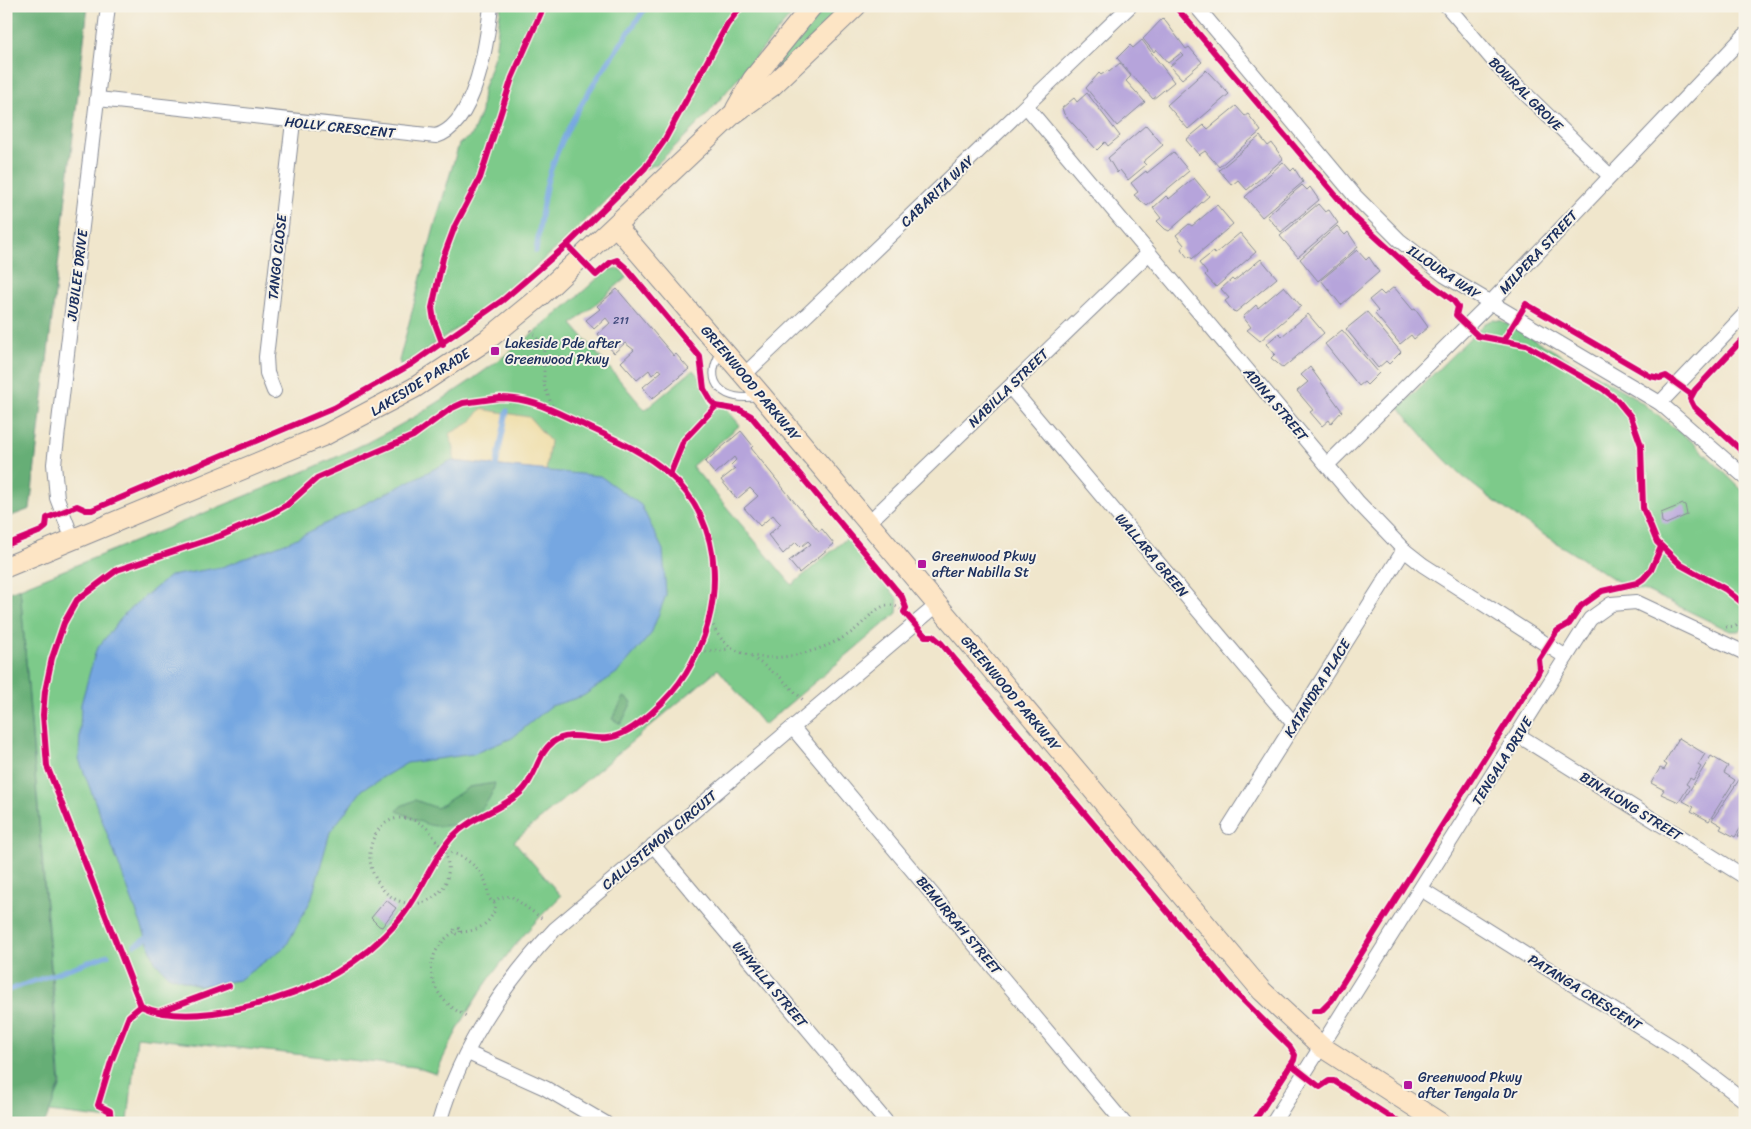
<svg xmlns="http://www.w3.org/2000/svg" width="1751" height="1129" font-family="Sriracha,sans-serif">
<style>
.green{fill:#7dca8a;stroke:#4c7c74}
.forest{fill:#66ae76;stroke:#406e6a}
.sand{fill:#eeda9e;stroke:#84847e}
.water{fill:#76a7e1;stroke:#486ba0}
.lines{fill:none;stroke-linecap:round;stroke-linejoin:round}
.stream{stroke:#76a7e1;stroke-width:5}
.building{fill:#b6a4db}
.lane-casing{stroke:#868a95;stroke-width:9}
.street-casing{stroke:#868a95;stroke-width:16}
.secondary-casing{stroke:#868a95;stroke-width:22}
.path{stroke:#868a95;stroke-width:3;stroke-dasharray:1 4;stroke-linecap:butt}
.lane{stroke:#fff;stroke-width:7}
.street{stroke:#fff;stroke-width:14}
.secondary{stroke:#fde5c5;stroke-width:20}
.cycleway-casing{stroke:#f7f3e8;stroke-width:9}
.cycleway{stroke:#d6006c;stroke-width:6}
.poi-dot{fill:#b5179e;stroke:#f7f3e8;stroke-width:2}
.labels{text-anchor:middle;stroke-width:4;stroke-linejoin:round;paint-order:stroke}
.number-label{font-size:11px;fill:#424c7d}
.street-label{font-size:14px;fill:#1b2f5e;stroke:#f7f3e8}
.poi-label{font-size:14px;fill:#1b2f5e;stroke:#f7f3e8;text-anchor:start}
</style>
<rect width="100%" height="100%" fill="#f7f3e8"/>
<filter id="ink" filterUnits="userSpaceOnUse"><feTurbulence type="fractalNoise" baseFrequency=".02" numOctaves="2"/><feDisplacementMap in="SourceGraphic" scale="10" xChannelSelector="R" yChannelSelector="G"/><feConvolveMatrix kernelMatrix="1 2 1 2 8 2 1 2 1" color-interpolation-filters="sRGB"/></filter>
<filter id="wash" filterUnits="userSpaceOnUse"><feTurbulence type="fractalNoise" baseFrequency=".0096" numOctaves="4" result="noise"/><feDisplacementMap in="SourceGraphic" scale="20" xChannelSelector="R" yChannelSelector="G"/><feGaussianBlur stdDeviation="1.12" result="paint"/><feColorMatrix in="noise" values="0 0 0 0 0 0 0 0 0 0 0 0 0 0 0 0 0 1.4 0 .05"/><feComposite in="paint" operator="in"/></filter>
<g filter="url(#wash)">
<rect width="100%" height="100%" fill="#f0e6cc"/>
<!-- green -->
<g class="green">
<polygon points="501,6 799,6 705,117 657,164 633,173 566,240 527,274 448,335 401,366 399,361 434,228 459,144 472,135 481,112 483,90 495,53"/>
<polygon points="823,6 845,6 774,75 770,71"/>
<path d="M608,269H620L627,277L572,324L645,410L693,370L740,425L692,466L792,585L847,538L898,599L897,613L764,725L718,669L514,841L561,896C507,948 466,1005 436,1074L415,1067L137,1037L128,1121L49,1112L61,1085L20,588C88,560 156,533 224,505C289,478 355,452 416,416C486,374 548,324 608,269Z"/>
<path d="M1493,320L1502,321L1634,397L1694,443L1745,493V627L1738,631H1730L1647,591L1628,588C1574,553 1517,521 1467,480C1442,459 1421,433 1399,408L1485,323Z"/>
</g>
<!-- forest -->
<g class="forest">
<polygon points="6,6 88,6 30,509 6,518"/>
<polygon points="20,588 60,1085 45,1123 6,1123 6,593"/>
<polygon points="624,697 632,702 621,724 612,719"/>
<path d="M495,783C489,810 465,827 437,826C425,826 409,816 397,811L401,806L415,800L437,808L469,787Z"/>
</g>
<!-- sand -->
<polygon class="sand" points="481,409 529,417 550,441 546,471 454,461 454,448 449,434 471,422"/>
<!-- water -->
<polygon class="water" points="450,461 600,476 641,505 663,550 666,595 651,634 618,672 583,696 551,706 512,738 473,754 407,763 363,789 330,832 311,900 286,946 239,980 200,986 168,975 155,961 79,759 81,704 96,650 127,611 170,576 222,567 293,540"/>
<g class="lines">
<!-- stream -->
<g class="stream">
<path d="M536,251C540,227 542,202 548,179C566,117 611,58 647,6"/>
<polyline points="495,472 507,411"/>
<polyline points="135,945 150,936"/>
<polyline points="6,991 108,955"/>
</g>
</g>
<g id="blocks">
<!-- building -->
<g class="building">
<polygon points="1163,18 1186,49 1189,47 1202,62 1182,79 1170,66 1183,55 1181,53 1168,63 1156,49 1154,52 1143,39"/>
<polygon points="1142,40 1174,82 1153,99 1117,58 1130,45 1133,48"/>
<polygon points="1120,63 1131,76 1126,81 1145,102 1117,126 1086,88 1099,73 1101,75 1108,70 1109,72"/>
<polygon points="1206,70 1229,94 1188,129 1167,105"/>
<polygon points="1087,93 1120,136 1108,146 1105,142 1097,150 1064,114 1062,108 1074,98 1077,102"/>
<polygon points="1236,106 1245,116 1248,114 1261,131 1219,167 1205,151 1199,155 1186,140 1204,125 1208,129"/>
<polygon points="1146,125 1163,145 1143,162 1146,165 1128,180 1120,170 1117,173 1108,158"/>
<polygon points="1260,136 1268,146 1272,143 1283,159 1247,190 1238,180 1232,185 1219,170"/>
<polygon points="1173,152 1189,171 1147,206 1134,195 1138,192 1131,183 1146,171 1147,173"/>
<polygon points="1283,162 1291,171 1294,168 1303,182 1262,217 1245,197"/>
<polygon points="1194,178 1209,196 1169,231 1165,229 1157,221 1161,218 1153,208 1166,196 1169,199"/>
<polygon points="1302,185 1307,190 1310,187 1319,200 1281,232 1267,216"/>
<polygon points="1318,204 1325,212 1329,210 1338,223 1298,257 1280,236"/>
<polygon points="1217,205 1233,224 1192,259 1190,256 1188,258 1181,249 1184,245 1176,235 1189,224 1192,226"/>
<polygon points="1337,226 1345,235 1348,232 1358,247 1318,281 1300,259"/>
<polygon points="1240,233 1256,252 1216,287 1205,275 1207,273 1199,263 1213,252 1215,254"/>
<polygon points="1357,250 1366,260 1369,257 1379,272 1341,305 1321,280"/>
<polygon points="1261,259 1277,278 1236,312 1233,311 1225,301 1229,298 1221,289 1232,279 1234,281"/>
<polygon points="1284,286 1301,306 1260,341 1247,330 1251,327 1243,317 1256,305 1258,308"/>
<polygon points="1394,287 1413,310 1415,309 1428,327 1414,339 1411,335 1400,344 1375,314 1378,311 1369,300 1380,291 1384,295"/>
<polygon points="617,289 674,356 676,354 689,369 652,399 643,387 662,371 659,369 652,375 649,370 637,380 621,362 634,350 625,343 614,353 598,334 610,323 606,318 594,329 586,320 600,309 597,306"/>
<polygon points="1367,312 1401,352 1389,364 1386,361 1378,368 1346,329"/>
<polygon points="1308,314 1324,333 1283,368 1271,358 1275,354 1266,344 1279,333 1282,336"/>
<polygon points="1342,330 1379,373 1367,385 1364,382 1359,386 1325,344"/>
<polygon points="1310,367 1342,411 1331,423 1329,420 1322,426 1310,412 1313,410 1297,391 1308,382 1301,375"/>
<polygon points="741,431 753,446 751,448 796,504 819,531 822,529 834,544 799,573 789,561 811,544 808,541 801,547 796,542 783,554 768,535 781,524 777,520 773,515 760,526 744,508 758,496 750,488 737,499 721,480 735,469 731,465 736,460 734,457 715,474 705,462"/>
<polygon points="1683,504 1685,505 1687,515 1666,524 1662,522 1661,513"/>
<polygon points="1679,738 1705,754 1698,765 1701,767 1693,780 1690,778 1686,784 1689,786 1679,802 1661,794 1664,790 1651,783 1660,768 1664,770 1667,765 1664,763"/>
<polygon points="1711,756 1728,766 1724,773 1735,780 1709,821 1691,811 1694,807 1683,801"/>
<polygon points="1741,777 1745,779 1745,821 1735,837 1720,829 1722,826 1712,820"/>
<polygon points="1745,825 1745,840 1738,836"/>
<polygon points="386,900 396,908 382,927 379,926 371,918"/>
</g>
</g>
</g>
<g filter="url(#ink)">
<use href="#blocks" fill-opacity="0" stroke="#868a95" stroke-width="1"/>
<g class="lines">
<!-- lane casing -->
<g class="lane-casing">
<path id="lane" d="M721,352C701,384 726,403 758,396"/>
</g>
<!-- street casing -->
<g class="street-casing">
<g id="street">
<polyline points="1196,6 1355,196 1399,240 1444,275 1660,403 1745,477"/>
<polyline points="1447,6 1504,73 1610,176"/>
<path d="M98,99L436,136C476,124 487,42 491,6"/>
<polyline points="1026,106 1357,501 1404,550 1423,565 1566,657"/>
<polyline points="744,375 1130,6"/>
<polyline points="1010,387 1294,724"/>
<polyline points="274,391 267,373 266,357 293,122"/>
<polyline points="1660,403 1745,314"/>
<polyline points="1327,465 1491,302 1745,35"/>
<polyline points="868,523 1149,253"/>
<polyline points="73,540 57,498 54,464 108,6"/>
<polyline points="793,728 1124,1123"/>
<polyline points="1518,735 1745,877"/>
<polyline points="1229,827 1404,550"/>
<polyline points="653,845 887,1123"/>
<polyline points="1421,889 1682,1053 1745,1101"/>
<polyline points="468,1053 545,1088 605,1123"/>
<path d="M439,1123C460,1049 503,984 555,929L937,605"/>
<polyline points="1273,1123 1590,619 1611,604 1636,602 1745,653"/>
</g>
</g>
<!-- secondary casing -->
<g class="secondary-casing">
<g id="secondary">
<polyline points="736,109 753,79 812,6"/>
<polyline points="616,226 761,395 1262,991 1322,1047 1440,1123"/>
<polyline points="6,567 325,435 414,388 455,361 487,340 537,299 732,115 771,87 856,6"/>
</g>
</g>
<!-- path -->
<g class="path">
<polyline points="543,6 543,7"/>
<polyline points="531,330 544,348 544,385 554,411"/>
<polyline points="1661,547 1663,542"/>
<path d="M710,616C725,677 809,660 849,634C861,627 871,611 884,606C892,603 899,607 904,612"/>
<polyline points="1726,627 1736,626 1745,618"/>
<polyline points="696,655 708,651 730,649"/>
<polyline points="752,657 780,677 803,700"/>
<path d="M443,848C468,899 398,929 374,875C361,847 380,809 413,820C433,827 432,840 443,848C449,853 458,854 464,858C473,864 482,872 486,883C488,888 487,893 489,898C491,901 494,902 496,906C491,924 477,932 459,932"/>
<polyline points="494,902 499,898 511,896 544,920"/>
<circle cx="457" cy="931" r="3"/>
<path d="M454,932C415,958 431,1002 469,1017"/>
</g>
<!-- lane -->
<use href="#lane" class="lane"/>
<!-- street -->
<use href="#street" class="street"/>
<!-- secondary -->
<use href="#secondary" class="secondary"/>
<!-- cycleway casing -->
<g class="cycleway-casing">
<g id="cycleway">
<polyline points="1175,6 1354,217 1412,270 1453,300 1458,307 1456,315 1478,336 1526,345 1603,389 1617,400 1631,417 1641,445 1643,508 1657,542 1681,565 1725,589 1745,605"/>
<polyline points="567,245 596,275 611,262 617,260 625,267 700,357 704,389 711,401 716,406 740,410 751,416 902,597 906,608 904,612 925,636 933,636 941,643 1236,993 1290,1047 1295,1055 1294,1060 1253,1123"/>
<polyline points="1745,337 1695,390 1690,399 1694,407 1745,454"/>
<polyline points="1504,340 1526,304 1650,376 1660,378 1666,376 1691,394"/>
<polyline points="443,345 434,321 432,308 443,258 455,226 480,178 512,78 544,6"/>
<path d="M500,398C533,398 553,411 582,424C612,438 643,451 668,473C727,524 725,611 686,673C672,696 634,735 607,738C588,740 570,730 553,742C537,754 536,778 521,792C500,811 473,815 452,837C430,862 421,895 399,920C381,941 360,959 336,973C292,999 190,1030 141,1006L47,766L43,715L45,691L52,658L64,623L77,600L117,570L220,536L271,514L287,505L317,478L413,436L450,409L463,403Z"/>
<polyline points="670,474 684,440 716,406"/>
<polyline points="6,545 41,531 46,527 47,518 77,506 86,510 92,510 334,408 410,365 503,300 567,245 645,168 664,141 727,25 741,6"/>
<polyline points="161,1011 229,986"/>
<polyline points="1314,1011 1321,1011 1332,1000 1537,675 1540,669 1539,659 1557,631 1569,624 1581,606 1602,591 1637,583 1643,579 1651,570 1661,547"/>
<polyline points="1292,1065 1320,1087 1329,1081 1334,1081 1400,1123"/>
<polyline points="111,1123 110,1111 98,1105 111,1062 129,1016 141,1006"/>
</g>
</g>
<!-- cycleway -->
<use href="#cycleway" class="cycleway"/>
</g>
</g>
<!-- markers -->
<g class="poi-dot">
<rect x="490" y="346" width="10" height="10" rx="2.5"/>
<rect x="917" y="559" width="10" height="10" rx="2.5"/>
<rect x="1403" y="1080" width="10" height="10" rx="2.5"/>
</g>
<g class="labels">
<!-- number labels -->
<g class="number-label">
<text x="621" y="324">211</text>
</g>
<!-- street labels -->
<g class="street-label">
<text transform="translate(1526 94) rotate(45)" y="5">BOWRAL GROVE</text>
<text transform="translate(340 127) rotate(6)" y="5">HOLLY CRESCENT</text>
<text transform="translate(937 191) rotate(-44)" y="5">CABARITA WAY</text>
<text transform="translate(1538 252) rotate(-47)" y="5">MILPERA STREET</text>
<text transform="translate(277 257) rotate(-84)" y="5">TANGO CLOSE</text>
<text transform="translate(1444 272) rotate(34)" y="5">ILLOURA WAY</text>
<text transform="translate(77 275) rotate(-83)" y="5">JUBILEE DRIVE</text>
<text transform="translate(420 382) rotate(-32)" y="5">LAKESIDE PARADE</text>
<text transform="translate(751 383) rotate(50)" y="5">GREENWOOD PARKWAY</text>
<text transform="translate(1008 388) rotate(-44)" y="5">NABILLA STREET</text>
<text transform="translate(1276 404) rotate(50)" y="5">ADINA STREET</text>
<text transform="translate(1152 555) rotate(50)" y="5">WALLARA GREEN</text>
<text transform="translate(1317 688) rotate(-58)" y="5">KATANDRA PLACE</text>
<text transform="translate(1011 693) rotate(50)" y="5">GREENWOOD PARKWAY</text>
<text transform="translate(1502 761) rotate(-58)" y="5">TENGALA DRIVE</text>
<text transform="translate(1631 806) rotate(32)" y="5">BINALONG STREET</text>
<text transform="translate(659 840) rotate(-40)" y="5">CALLISTEMON CIRCUIT</text>
<text transform="translate(959 925) rotate(50)" y="5">BEMURRAH STREET</text>
<text transform="translate(770 984) rotate(50)" y="5">WHYALLA STREET</text>
<text transform="translate(1585 992) rotate(32)" y="5">PATANGA CRESCENT</text>
</g>
<!-- poi labels -->
<g class="poi-label">
<text x="505" y="348">Lakeside Pde after<tspan x="505" dy="16">Greenwood Pkwy</tspan></text>
<text x="932" y="561">Greenwood Pkwy<tspan x="932" dy="16">after Nabilla St</tspan></text>
<text x="1418" y="1082">Greenwood Pkwy<tspan x="1418" dy="16">after Tengala Dr</tspan></text>
</g>
</g>
<!-- margin -->
<rect width="1751" height="1129" fill="none" stroke="#f7f3e8" stroke-width="25"/>
</svg>
